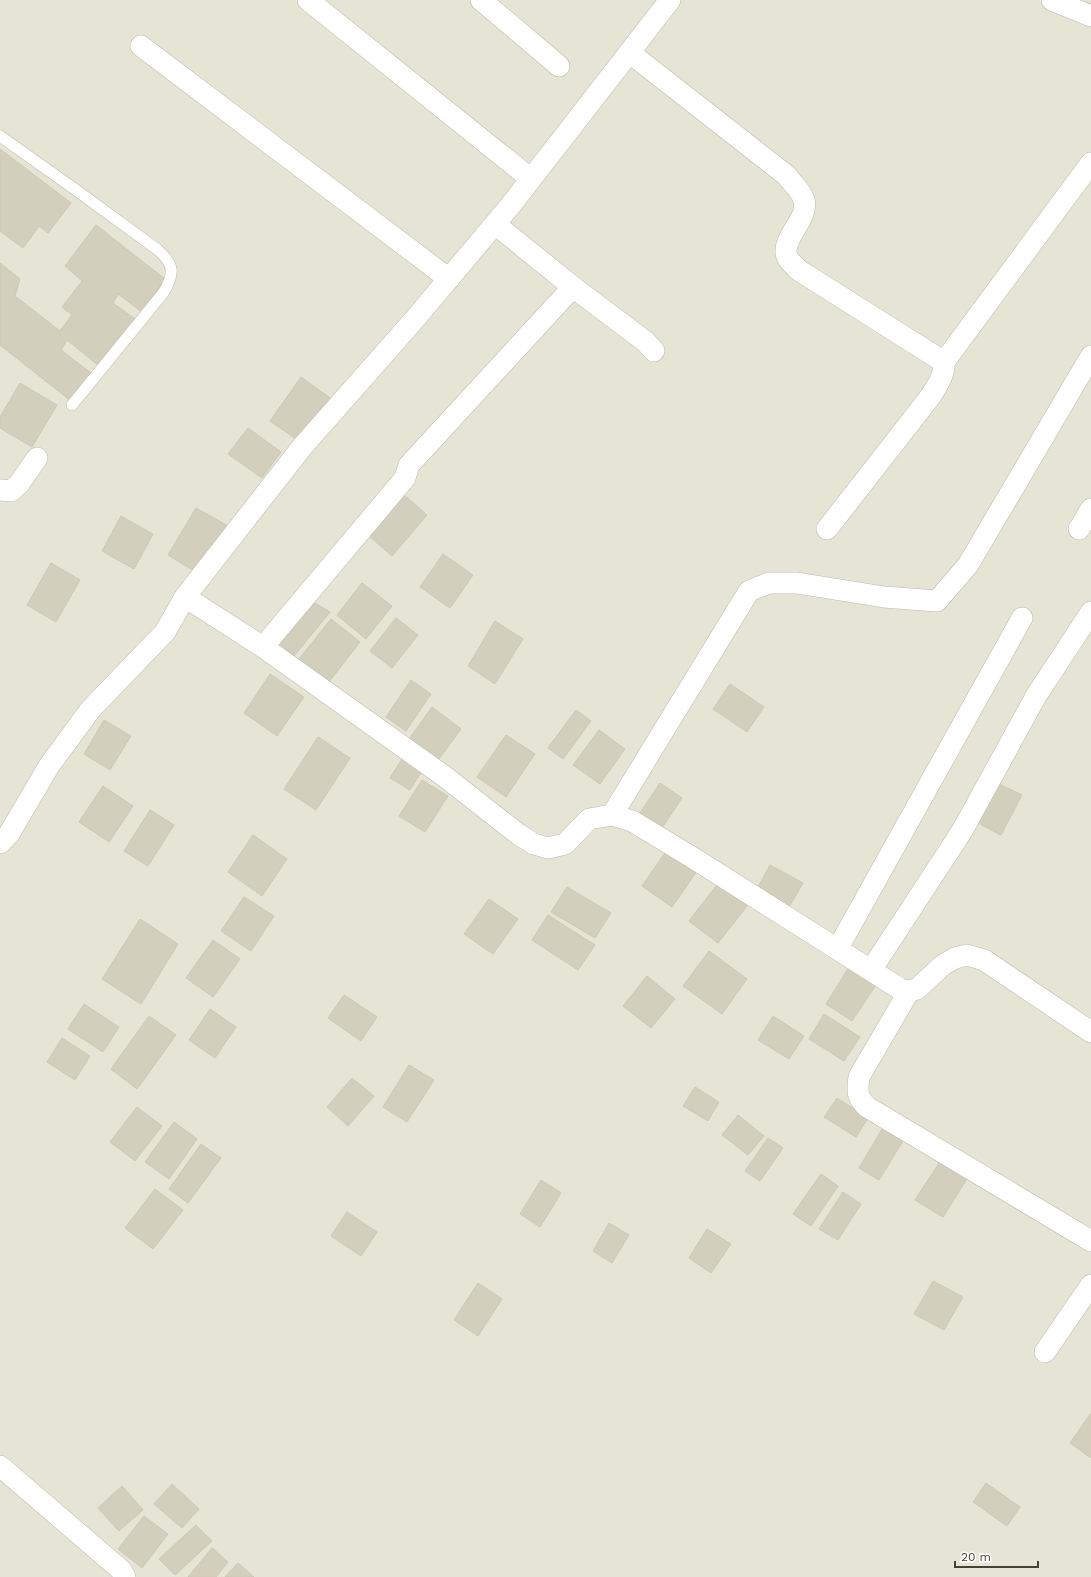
<svg xmlns="http://www.w3.org/2000/svg" width="1091" height="1577" font-family="'Work Sans',sans-serif">
<style>
.residential{fill:#e5e4d5}
.building{fill:#d3cfbd;stroke:#cdc8b1}
.lines{fill:none;stroke-linecap:round;stroke-linejoin:round}
.service-casing{stroke:#bdbaaa;stroke-width:12}
.minor-casing{stroke:#bdbaaa;stroke-width:22}
.service{stroke:#fff;stroke-width:11}
.minor{stroke:#fff;stroke-width:21}
</style>
<rect width="100%" height="100%" fill="#f2f1e7"/>
<!-- residential -->
<rect class="residential" x="0" y="0" width="1091" height="1577"/>
<!-- building -->
<g class="building">
<polygon points="0,149 71,203 48,233 39,226 23,248 0,231"/>
<polygon points="96,225 165,279 142,312 118,294 113,303 135,319 98,365 67,340 61,350 91,373 71,401 0,345 0,263 20,279 15,296 60,331 72,315 62,307 82,281 65,266"/>
<polygon points="301,377 333,400 302,443 270,421"/>
<polygon points="20,383 57,405 32,447 0,428 0,417"/>
<polygon points="248,428 281,452 262,478 228,454"/>
<polygon points="403,494 427,515 392,556 368,535"/>
<polygon points="196,508 230,527 201,575 168,555"/>
<polygon points="121,516 153,534 134,569 102,551"/>
<polygon points="443,554 473,575 450,608 420,587"/>
<polygon points="51,563 80,580 56,622 27,605"/>
<polygon points="362,583 392,606 366,639 337,615"/>
<polygon points="315,603 330,612 294,656 279,643"/>
<polygon points="396,618 418,635 392,668 370,651"/>
<polygon points="331,619 360,642 325,687 295,664"/>
<polygon points="495,621 523,639 495,684 468,666"/>
<polygon points="270,674 304,697 277,736 244,713"/>
<polygon points="411,680 431,694 406,731 386,717"/>
<polygon points="730,684 764,707 747,732 713,709"/>
<polygon points="432,707 461,729 436,763 407,742"/>
<polygon points="576,710 591,721 563,759 548,748"/>
<polygon points="104,720 131,736 110,770 84,754"/>
<polygon points="599,730 625,749 600,784 573,765"/>
<polygon points="506,735 535,754 506,797 477,777"/>
<polygon points="318,737 350,758 316,810 284,789"/>
<polygon points="405,754 425,766 410,790 390,778"/>
<polygon points="422,780 448,796 425,832 399,816"/>
<polygon points="660,783 682,798 660,831 638,816"/>
<polygon points="999,784 1022,795 1001,835 978,823"/>
<polygon points="103,786 133,806 109,842 79,822"/>
<polygon points="150,810 174,825 148,866 124,851"/>
<polygon points="253,835 287,859 262,896 228,872"/>
<polygon points="667,850 697,871 672,907 642,886"/>
<polygon points="770,865 803,883 789,907 757,889"/>
<polygon points="722,878 751,901 718,943 689,921"/>
<polygon points="567,887 611,913 595,938 551,912"/>
<polygon points="244,897 274,916 251,951 221,931"/>
<polygon points="489,899 518,919 493,954 464,934"/>
<polygon points="548,915 595,945 578,970 532,940"/>
<polygon points="140,919 178,944 141,1004 102,979"/>
<polygon points="213,940 240,959 213,997 186,978"/>
<polygon points="709,951 747,979 722,1014 683,986"/>
<polygon points="851,964 878,982 852,1021 826,1004"/>
<polygon points="647,976 675,999 651,1028 623,1006"/>
<polygon points="344,995 377,1017 361,1041 328,1018"/>
<polygon points="84,1004 119,1027 103,1052 68,1029"/>
<polygon points="210,1009 236,1027 215,1058 189,1040"/>
<polygon points="824,1014 860,1037 844,1061 809,1039"/>
<polygon points="149,1016 176,1035 137,1089 111,1069"/>
<polygon points="773,1016 804,1036 789,1059 758,1040"/>
<polygon points="62,1038 90,1056 75,1080 47,1062"/>
<polygon points="409,1065 434,1080 407,1122 383,1107"/>
<polygon points="352,1078 374,1096 348,1126 327,1107"/>
<polygon points="695,1087 719,1102 708,1121 683,1106"/>
<polygon points="837,1098 868,1118 856,1137 824,1117"/>
<polygon points="137,1107 162,1126 135,1161 110,1142"/>
<polygon points="738,1115 764,1136 748,1155 722,1135"/>
<polygon points="174,1122 197,1139 169,1179 145,1162"/>
<polygon points="885,1124 906,1136 879,1180 859,1168"/>
<polygon points="768,1138 783,1148 760,1181 745,1171"/>
<polygon points="201,1144 221,1158 188,1203 169,1189"/>
<polygon points="943,1157 970,1174 943,1217 915,1200"/>
<polygon points="821,1174 838,1186 811,1226 793,1214"/>
<polygon points="541,1180 561,1193 540,1227 520,1214"/>
<polygon points="155,1189 183,1210 153,1249 125,1228"/>
<polygon points="843,1192 861,1204 838,1240 819,1229"/>
<polygon points="347,1212 377,1232 361,1256 331,1236"/>
<polygon points="609,1223 629,1235 612,1263 593,1251"/>
<polygon points="707,1229 731,1244 711,1273 689,1258"/>
<polygon points="933,1281 963,1297 944,1330 914,1314"/>
<polygon points="478,1283 502,1299 478,1336 454,1320"/>
<polygon points="1091,1413 1091,1458 1070,1443"/>
<polygon points="986,1483 1020,1507 1007,1526 973,1502"/>
<polygon points="172,1484 199,1509 182,1528 154,1504"/>
<polygon points="122,1486 143,1510 119,1531 98,1508"/>
<polygon points="144,1516 168,1534 142,1568 118,1549"/>
<polygon points="196,1525 212,1541 175,1575 159,1559"/>
<polygon points="212,1548 228,1562 216,1577 188,1577"/>
<polygon points="238,1563 254,1577 225,1577"/>
</g>
<g class="lines">
<!-- service casing -->
<g class="service-casing">
<path id="service" d="M0,136L76,190L158,250C175,265 174,274 164,292L72,405"/>
</g>
<!-- minor casing -->
<g class="minor-casing">
<g id="minor">
<polyline points="308,0 531,179"/>
<polyline points="481,0 559,66"/>
<polyline points="1052,0 1091,16"/>
<polyline points="141,46 449,279"/>
<path d="M630,53L786,175C792,183 801,190 804,200C809,218 785,235 786,252C786,260 795,266 800,271L944,362C945,375 937,386 930,397L827,529"/>
<polyline points="495,224 573,287 646,342 654,351"/>
<polyline points="944,362 1091,163"/>
<polyline points="0,490 11,491 19,484 37,458"/>
<polyline points="1079,529 1091,509"/>
<polyline points="185,597 302,447 414,320 510,206 670,0"/>
<polyline points="263,647 405,478 409,465 573,287"/>
<polyline points="612,815 749,591 769,583 797,583 884,597 937,601 968,565 1091,356"/>
<polyline points="0,843 9,834 49,766 90,710 165,632 185,597 263,647 444,776 518,834 534,844 548,848 565,844 589,819 612,815 632,821 690,856 902,990 909,991 917,989 943,965 955,958 967,955 984,960 1091,1032"/>
<polyline points="838,948 1022,618"/>
<polyline points="871,970 962,831 1036,696 1091,612"/>
<path d="M909,991L859,1077C857,1092 857,1097 867,1107L1091,1241"/>
<polyline points="1045,1352 1091,1285"/>
<polyline points="0,1466 121,1570 125,1577"/>
</g>
</g>
<!-- service -->
<use href="#service" class="service"/>
<!-- minor -->
<use href="#minor" class="minor"/>
</g>
<!-- scale -->
<path d="M955 1561v6h83v-6" fill="none" stroke="#444236" stroke-width="2"/>
<text x="961" y="1561" font-size="12" fill="#444236" stroke="#ffffff" stroke-width="3" paint-order="stroke">20 m</text>
</svg>
